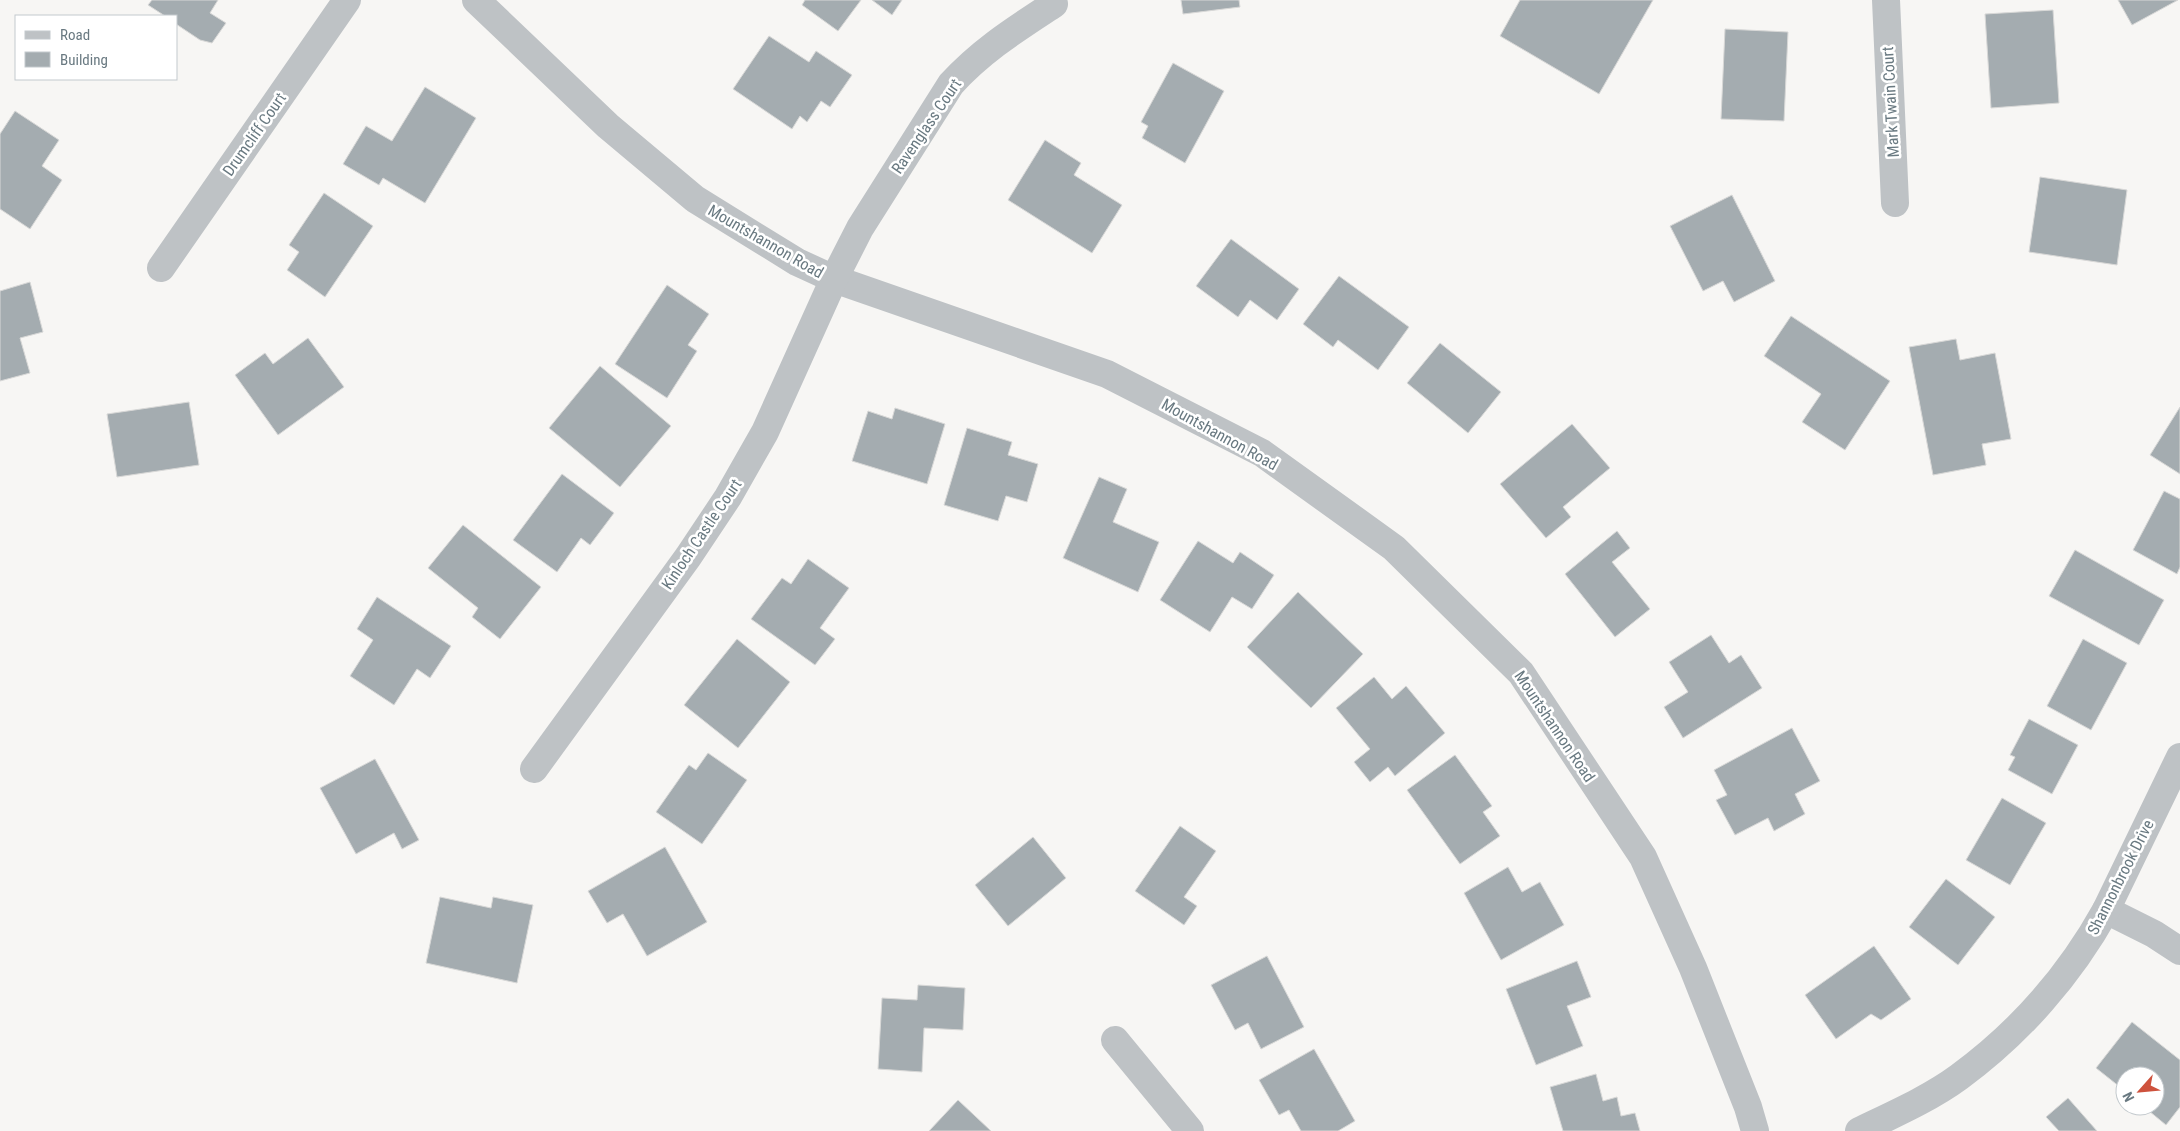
<svg xmlns="http://www.w3.org/2000/svg" width="2180" height="1131" font-family="'Roboto Condensed',sans-serif">
<style>
.building{fill:#a4acb0;stroke:#d8d8d7}
.lines{fill:none;stroke-linecap:round;stroke-linejoin:round}
.street{stroke:#bec2c5;stroke-width:28}
.labels{text-anchor:middle;stroke-width:5;stroke-linejoin:round;paint-order:stroke}
.street-label{font-size:16px;fill:#697981;stroke:#fff}
</style>
<rect width="100%" height="100%" fill="#f7f6f4"/>
<!-- building -->
<g class="building">
<polygon points="152,0 218,0 210,13 226,23 212,43 200,40 176,24 176,16 165,16 148,5"/>
<polygon points="805,0 861,0 838,31 802,5"/>
<polygon points="872,0 902,0 892,15"/>
<polygon points="1181,0 1239,0 1240,7 1183,14"/>
<polygon points="1520,0 1653,0 1599,94 1500,36"/>
<polygon points="2118,0 2178,0 2132,25"/>
<polygon points="2053,10 2059,103 1991,108 1985,14"/>
<polygon points="1725,29 1788,32 1784,121 1721,119"/>
<polygon points="769,36 809,62 816,51 852,75 830,107 821,101 807,122 800,116 792,129 733,89"/>
<polygon points="1173,63 1224,91 1185,163 1142,138 1148,126 1141,122"/>
<polygon points="425,87 476,118 425,203 383,178 379,185 343,164 366,126 392,141"/>
<polygon points="15,111 59,140 42,166 62,180 30,229 0,209 0,134"/>
<polygon points="1045,140 1081,163 1074,175 1122,205 1092,253 1008,200"/>
<polygon points="2040,177 2127,190 2117,265 2029,252"/>
<polygon points="324,193 373,226 325,297 287,270 299,252 289,245"/>
<polygon points="1732,195 1775,281 1734,302 1723,281 1703,291 1670,226"/>
<polygon points="1231,239 1299,289 1277,320 1250,300 1238,317 1196,286"/>
<polygon points="1339,276 1409,327 1378,370 1338,340 1333,347 1303,324"/>
<polygon points="30,282 43,332 20,338 30,373 0,381 0,291"/>
<polygon points="667,285 709,314 688,345 697,351 667,398 615,364"/>
<polygon points="1791,316 1890,381 1845,450 1802,422 1821,394 1764,356"/>
<polygon points="308,338 344,387 278,435 235,375 265,353 273,364"/>
<polygon points="1956,339 1960,360 1995,353 2011,439 1982,444 1986,465 1933,475 1909,347"/>
<polygon points="1440,343 1501,392 1468,433 1407,383"/>
<polygon points="600,366 671,426 620,487 549,428"/>
<polygon points="189,402 199,465 117,477 107,414"/>
<polygon points="2180,407 2180,474 2150,455"/>
<polygon points="895,408 945,424 927,484 852,461 868,411 892,419"/>
<polygon points="1572,424 1610,468 1563,507 1571,517 1546,538 1500,484"/>
<polygon points="967,428 1012,442 1008,455 1038,464 1027,502 1006,496 998,521 944,505"/>
<polygon points="562,474 614,513 590,545 581,538 557,572 513,540"/>
<polygon points="1099,477 1127,489 1113,522 1159,542 1138,592 1063,558"/>
<polygon points="2164,491 2180,499 2180,567 2177,574 2133,550"/>
<polygon points="463,525 541,587 500,639 472,617 478,608 428,568"/>
<polygon points="1617,531 1630,548 1612,562 1650,609 1615,637 1565,574"/>
<polygon points="1198,541 1233,563 1240,552 1274,575 1252,609 1232,597 1210,632 1160,600"/>
<polygon points="2075,550 2164,600 2139,645 2049,596"/>
<polygon points="808,559 849,588 820,628 835,639 815,665 751,619 782,578 791,584"/>
<polygon points="1298,592 1363,654 1311,708 1247,647"/>
<polygon points="377,597 451,646 430,678 417,669 394,705 350,676 373,640 357,629"/>
<polygon points="1711,635 1729,663 1741,655 1762,688 1683,738 1664,707 1688,692 1669,662"/>
<polygon points="737,639 790,682 738,748 684,705"/>
<polygon points="2083,639 2127,663 2091,730 2047,706"/>
<polygon points="1374,677 1392,699 1406,686 1445,733 1395,776 1388,767 1370,782 1354,762 1370,749 1336,708"/>
<polygon points="2029,719 2078,745 2052,794 2008,770 2015,757 2010,755"/>
<polygon points="1792,728 1820,781 1795,794 1805,814 1774,831 1768,818 1735,835 1716,800 1727,795 1714,770"/>
<polygon points="708,753 747,780 702,844 656,812 689,765 696,770"/>
<polygon points="1455,755 1492,806 1483,812 1500,836 1460,864 1407,790"/>
<polygon points="375,759 419,840 402,849 394,833 356,854 320,788"/>
<polygon points="2002,798 2046,823 2010,885 1966,860"/>
<polygon points="1180,826 1216,851 1184,897 1197,906 1184,925 1135,891"/>
<polygon points="1033,837 1066,878 1008,926 975,885"/>
<polygon points="665,847 707,922 647,956 623,914 607,923 588,891"/>
<polygon points="1508,867 1522,892 1540,882 1564,925 1501,960 1464,893"/>
<polygon points="1946,879 1995,917 1958,965 1909,927"/>
<polygon points="440,897 491,908 493,897 533,905 517,983 426,963"/>
<polygon points="1874,946 1911,999 1881,1020 1871,1014 1836,1039 1805,995"/>
<polygon points="1267,956 1304,1027 1261,1049 1248,1023 1235,1030 1211,985"/>
<polygon points="1577,961 1591,997 1567,1006 1583,1046 1536,1065 1506,989"/>
<polygon points="918,985 965,988 963,1030 924,1028 922,1072 878,1069 882,998 917,1000"/>
<polygon points="2132,1022 2180,1060 2180,1107 2166,1125 2143,1106 2155,1106 2155,1076 2125,1076 2125,1091 2096,1068"/>
<polygon points="1314,1049 1355,1121 1338,1131 1301,1131 1289,1110 1279,1115 1259,1080"/>
<polygon points="1596,1074 1603,1101 1617,1097 1621,1116 1635,1113 1640,1131 1563,1131 1550,1087"/>
<polygon points="2068,1098 2097,1131 2059,1131 2046,1117"/>
<polygon points="958,1100 991,1131 929,1131"/>
</g>
<g class="lines">
<!-- street -->
<g class="street">
<polyline points="476,0 608,126 695,199 797,262 834,279 1107,374 1262,453 1394,548 1521,673 1643,857 1693,968 1748,1107 1755,1131"/>
<polyline points="1886,0 1895,203"/>
<polyline points="161,268 347,0"/>
<path d="M534,769L688,557L728,497L765,432L834,279L860,228L951,84C982,50 1016,29 1054,4"/>
<polyline points="2106,910 2154,934 2180,951"/>
<polyline points="1115,1040 1190,1131"/>
<path d="M1859,1131C1892,1115 1929,1099 1959,1077C2019,1033 2070,975 2106,910L2180,757"/>
</g>
</g>
<g class="labels">
<!-- street labels -->
<g class="street-label">
<text transform="translate(1890 102) rotate(-93)" y="6">Mark Twain Court</text>
<text transform="translate(926 126) rotate(-56)" y="6">Ravenglass Court</text>
<text transform="translate(254 134) rotate(-55)" y="6">Drumcliff Court</text>
<text transform="translate(766 241) rotate(30)" y="6">Mountshannon Road</text>
<text transform="translate(1220 434) rotate(29)" y="6">Mountshannon Road</text>
<text transform="translate(701 534) rotate(-56)" y="6">Kinloch Castle Court</text>
<text transform="translate(1555 726) rotate(56)" y="6">Mountshannon Road</text>
<text transform="translate(2120 877) rotate(-63)" y="6">Shannonbrook Drive</text>
</g>
</g>
<!-- legend -->
<rect x="15" y="15" width="162" height="65" fill="#ffffff" stroke="#c3c9cd"/>
<rect x="25" y="31" width="25" height="8" fill="#bec2c5" stroke="#c3c9cd"/>
<text x="60" y="40" font-size="15" fill="#697981">Road</text>
<rect x="25" y="52" width="25" height="15" fill="#a4acb0" stroke="#c3c9cd"/>
<text x="60" y="65" font-size="15" fill="#697981">Building</text>
<!-- north arrow -->
<g transform="translate(2140 1091) rotate(243)"><circle r="24" fill="#ffffff" stroke="#c3c9cd"/>
<path d="M0-4L9 19L0 12L-9 19Z" fill="#ce523d"/>
<text y="-8" font-size="14" font-weight="bold" text-anchor="middle" fill="#697981">N</text>
</g>
</svg>
